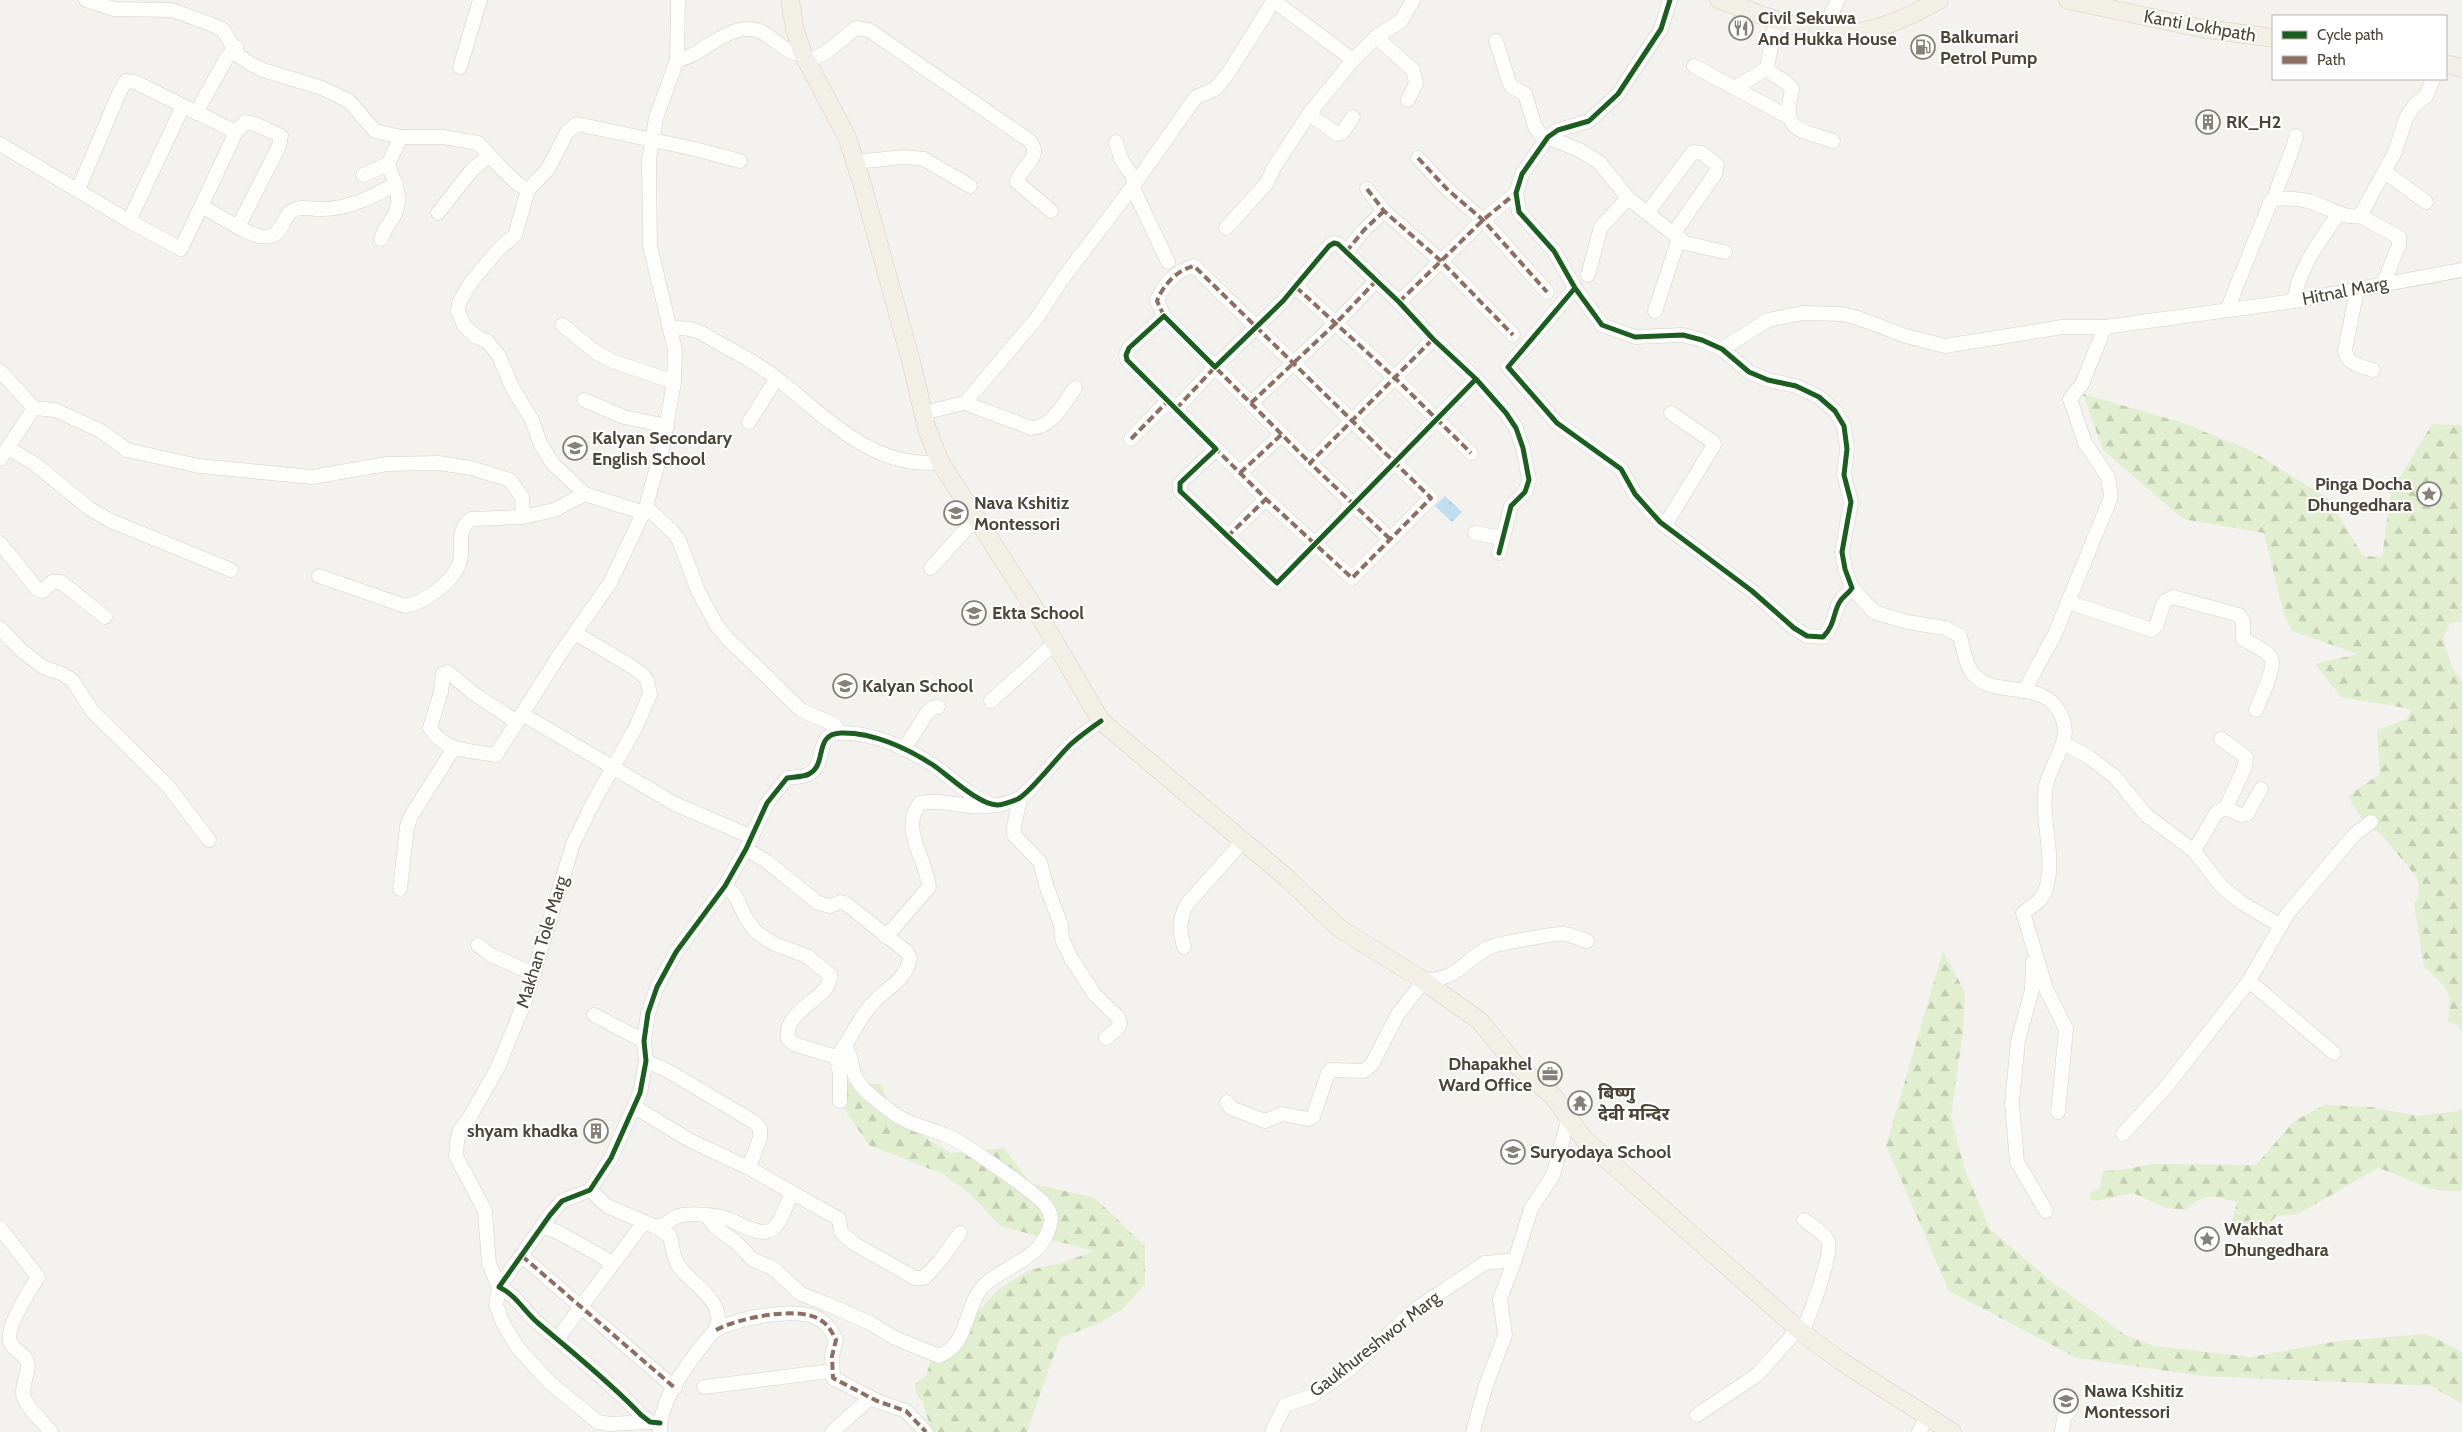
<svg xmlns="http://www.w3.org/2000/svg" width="2462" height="1432" font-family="Cabin,'Noto Sans Devanagari',sans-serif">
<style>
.forest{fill:url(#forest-firs)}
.water{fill:url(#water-ripples)}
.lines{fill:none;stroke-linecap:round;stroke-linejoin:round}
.minor-casing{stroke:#d2d0cb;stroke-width:15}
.major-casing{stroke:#d6cebb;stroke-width:19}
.minor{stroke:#fdfdfc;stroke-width:14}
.major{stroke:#f2efe6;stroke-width:18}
.quiet{stroke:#8d6e63;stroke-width:4;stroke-dasharray:8 4;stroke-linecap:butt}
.cycleway-casing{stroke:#fff;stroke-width:8}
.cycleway{stroke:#1b5e20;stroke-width:5}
.labels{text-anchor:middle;stroke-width:4;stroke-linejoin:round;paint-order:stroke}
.poi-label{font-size:18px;font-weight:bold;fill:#4b4439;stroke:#fff;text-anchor:start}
.street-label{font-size:18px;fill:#4b4439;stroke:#fff}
</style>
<defs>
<pattern id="forest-firs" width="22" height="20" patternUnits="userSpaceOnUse" patternTransform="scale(1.25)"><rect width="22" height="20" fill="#e1eecf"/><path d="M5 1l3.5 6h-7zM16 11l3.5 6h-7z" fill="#c3cdb2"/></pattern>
<pattern id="water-ripples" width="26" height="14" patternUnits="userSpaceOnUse" patternTransform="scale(1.25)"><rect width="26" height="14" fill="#c0ddf1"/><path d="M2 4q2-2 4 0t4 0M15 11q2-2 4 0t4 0" fill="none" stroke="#a6bfcf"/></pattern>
</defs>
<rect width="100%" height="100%" fill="#f4f2ee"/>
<!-- forest -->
<g class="forest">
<polygon points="2083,394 2180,422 2250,450 2329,499 2363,556 2382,557 2391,492 2432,424 2462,425 2462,622 2450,623 2443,639 2452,667 2462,681 2462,1034 2458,1025 2448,1022 2450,999 2446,988 2424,966 2414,904 2419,895 2418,879 2382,835 2365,825 2348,796 2380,774 2377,730 2407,719 2411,709 2341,697 2315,664 2358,654 2292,631 2283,611 2264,533 2183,519 2103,450"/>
<polygon points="1943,951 1965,992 1963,1031 1951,1117 1965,1170 1990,1229 2047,1278 2125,1335 2154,1346 2251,1357 2338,1341 2427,1334 2462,1352 2462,1404 2431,1386 2204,1376 2077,1358 1949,1291 1886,1145"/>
<polygon points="847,1084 881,1084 893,1118 951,1153 1004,1148 1030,1183 1095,1198 1145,1246 1145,1284 1123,1309 1097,1324 1060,1338 1027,1432 932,1432 923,1403 916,1393 915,1384 926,1376 933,1353 953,1338 999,1289 1029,1270 1062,1263 1094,1251 1000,1226 969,1193 943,1174 869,1145 844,1109"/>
<path d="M2325,1105L2371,1107L2417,1116L2458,1111L2462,1108V1191C2423,1193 2412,1178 2378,1168L2298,1214L2276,1216L2263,1231L2239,1230L2232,1222L2237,1202C2214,1196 2204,1192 2186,1210L2166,1208L2133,1193L2096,1201L2090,1199L2089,1194L2100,1187L2103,1171L2122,1170L2151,1164L2256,1165L2294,1121Z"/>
</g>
<!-- water -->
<polygon class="water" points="1445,496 1462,512 1452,522 1435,506"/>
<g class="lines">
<!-- minor casing -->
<g class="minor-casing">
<g id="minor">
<polyline points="86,0 114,9 172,10 213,25 223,30 239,56 251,64 263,70 322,88 349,101 375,131 401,137 443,137 478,143 502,169 518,184 528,190"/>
<polyline points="1274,1 1353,60"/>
<path d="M1776,19L1767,68C1774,78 1786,79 1792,89C1791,96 1788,106 1789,113C1790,134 1817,134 1833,141"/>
<polyline points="1823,31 1838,0"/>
<polyline points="1376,37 1413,70 1416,83 1408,100"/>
<polyline points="1496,41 1509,82 1512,87 1525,94 1535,127 1545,140"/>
<polyline points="677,60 678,0"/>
<path d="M807,61L825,53L856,28L869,30L1030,141C1043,159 1021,165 1017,182L1051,211"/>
<polyline points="1694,66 1790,118"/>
<polyline points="460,67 480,0"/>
<polyline points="1735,88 1767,68"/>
<polyline points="196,113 226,59 236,47"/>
<polyline points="1309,114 1337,134 1342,133 1353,117"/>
<polyline points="1548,137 1581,151 1599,162 1628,198 1685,243 1725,252"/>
<polyline points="0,144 129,221 181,249 236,132 245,122 255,124 281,136 279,146 238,227 201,206"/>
<polyline points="1418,158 1448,190 1483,220 1547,292"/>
<polyline points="855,162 904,157 924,159 970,186"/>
<polyline points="2385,172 2426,202"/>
<polyline points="363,175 388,164"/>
<polyline points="1136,182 1196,97 1215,89 1229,72 1274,0"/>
<polyline points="1132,186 1168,262"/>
<polyline points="1367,189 1384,211 1441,261 1513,335"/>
<polyline points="78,190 120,91 126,81 135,82 236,132"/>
<path d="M2274,199C2280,177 2291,158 2296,136"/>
<polyline points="1648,212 1693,152 1702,153 1717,165 1715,174 1674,233"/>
<polyline points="438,213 471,171 488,156"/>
<polyline points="2360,216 2399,237 2399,245 2384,282"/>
<polyline points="129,221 183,106"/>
<path d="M238,227C249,232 259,239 271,236C284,233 283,212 296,209C305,206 314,210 323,209C349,209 373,196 396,184"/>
<polyline points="1226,228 1267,183 1273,169 1309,114 1353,60 1376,37 1401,21 1413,0"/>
<path d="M381,239C384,230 387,227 392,219C405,200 394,183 388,164L401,137"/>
<polyline points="1346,252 1364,230 1384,211"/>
<polyline points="1588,275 1601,227 1628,198"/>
<polyline points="1296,287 1395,378 1471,453"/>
<path d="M1575,288L1602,325L1635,337L1683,335L1702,340L1722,349L1749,372L1768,380L1796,386L1819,397L1835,411L1844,426L1847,449L1844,475L1851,502L1842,552L1845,569L1852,588C1849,593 1844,596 1841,600C1833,610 1836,624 1823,637L1807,636L1794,628L1752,591L1660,522L1635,494L1621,469L1557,423L1508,367L1575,288L1554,251L1519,212L1516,193L1522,174L1548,137L1558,130L1589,121L1618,94L1661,29L1670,0"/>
<path d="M2357,290L2345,350C2347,365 2361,366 2373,370"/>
<path d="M2294,301C2298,269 2321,239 2339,213"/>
<polyline points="1399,302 1483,220 1516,193"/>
<path d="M2227,310L2270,203L2274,199C2287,198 2302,199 2314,203C2329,208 2344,219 2360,216L2395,152L2406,118L2415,105L2426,96L2433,79"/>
<polyline points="1655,311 1679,238"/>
<path d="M1164,316L1157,301C1163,285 1177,270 1194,266L1431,498L1352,578L1266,499L1216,449"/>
<polyline points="562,325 597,353 612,361 674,382"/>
<path d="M672,328C697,327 703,334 724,346C743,356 769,371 785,385C830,421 877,470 940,462"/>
<polyline points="1722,349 1768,320 1803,313 1842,314 1858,318 1906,336 1945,346 2062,327 2105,327"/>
<polyline points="0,371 34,408 55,410 101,431 127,450 199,466 312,477 387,464 439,463 471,468 510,480 522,497 523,517 554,510 585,494"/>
<polyline points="1476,379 1277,583 1180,491 1180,483 1216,449 1127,360 1126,355 1129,348 1164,316 1215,367 1283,301 1329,246 1334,243 1338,244 1399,302 1433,339 1476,379 1506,413 1516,428 1523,448 1529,480 1525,492 1511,506 1499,553"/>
<polyline points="584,400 624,417 667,426"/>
<polyline points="968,402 969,398 1037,318 1061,281 1136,182 1121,159 1116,142"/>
<polyline points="1251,403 1335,324 1375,282"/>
<polyline points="1176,409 1215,367 1310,463"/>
<path d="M923,413L968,402L970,405L1031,428C1052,428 1064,403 1075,388"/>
<polyline points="749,422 776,379"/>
<polyline points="1131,439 1168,401"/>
<polyline points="8,448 35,464 90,509 109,520 231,570"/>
<polyline points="0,459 34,408"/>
<polyline points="1240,473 1281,435"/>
<polyline points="646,507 671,530 679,540 698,591 717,626 728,639 801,710 835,725 839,733"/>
<polyline points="644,513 585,494 553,464 540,443 532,420 512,387 499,356 487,341 477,337 465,327 458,312 459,303 471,282 497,251 515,235 528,190 548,169 567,132 577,124 695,149 740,161"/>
<polyline points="1665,525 1714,445 1713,442 1671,413"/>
<polyline points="1475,533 1502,538"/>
<polyline points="1227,537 1266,499"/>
<polyline points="1390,539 1310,463 1433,339"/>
<polyline points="0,543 37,589 43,591 52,582 61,582 105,617"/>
<polyline points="931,568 976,518"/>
<path d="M319,576L405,606C424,603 455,581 460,561C464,544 455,532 471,519L523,517"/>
<path d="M1852,588L1874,612L1907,622L1945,628L1960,636C1963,647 1966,667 1974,675C1994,697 2039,681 2057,708C2078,738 2051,759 2046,786C2040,820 2056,855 2046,889C2043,900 2032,906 2023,913L2047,991L2066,1029L2058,1112"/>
<path d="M2068,602L2152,630L2156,626L2164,602L2173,597L2239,615L2243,621V639C2251,644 2264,649 2270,656C2278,665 2260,699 2256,710"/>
<polyline points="0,628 21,650 43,667 63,674 72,680 93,712 168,786 209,840"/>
<polyline points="575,633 631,666 643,675 647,680 650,694 636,727 594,801 573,844 525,1001 498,1067 470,1117 460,1130 457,1141 456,1156 485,1211 489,1264 499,1287 496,1305 503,1323 518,1348 550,1383 598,1422 609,1424 650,1422"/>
<polyline points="2024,691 2055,634 2111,497 2108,477 2085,443 2070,399 2082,384 2105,327 2294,301 2462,270"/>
<polyline points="991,701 1055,643"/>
<polyline points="522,714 675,804 752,837"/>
<path d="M517,722L473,693L448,672L443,674L441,692L430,728C446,753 469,750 496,755L560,654L610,583L646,507L663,445L674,382L675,350L650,246L649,160L656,118L677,60C702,56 721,29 748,29C770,28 780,54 803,54"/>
<polyline points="2221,739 2246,757 2245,766 2226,808"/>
<polyline points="2065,744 2089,757 2115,777 2146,815 2194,851 2222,887 2242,903 2281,926"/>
<polyline points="904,749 927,713 932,708 938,707"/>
<path d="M1020,798C1019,809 1012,827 1014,835L1040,862L1046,885L1061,925L1062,939L1071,958L1095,995L1118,1017L1120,1023L1118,1028L1106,1038"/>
<path d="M746,849L766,861L818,903L830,906L841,902L845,903L907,952L910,959C905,981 888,987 873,1003C857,1019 851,1041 836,1057"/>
<polyline points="2194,851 2217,812 2226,808 2241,815 2247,814 2261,789"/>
<path d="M725,886L735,895L746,918L756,932L774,944L807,956L830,975C832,999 783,1008 788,1039L794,1044L836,1057L840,1073V1101"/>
<polyline points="400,889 407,827 411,816 454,748"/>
<path d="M886,937L929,887C927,860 899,828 920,803C946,798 969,811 995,805"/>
<polyline points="478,945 491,955 534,974"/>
<path d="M1184,947C1179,931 1179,919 1187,904L1244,840"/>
<polyline points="2033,962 2032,990 2018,1041 2012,1103 2017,1162 2046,1211"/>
<polyline points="2249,981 2334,1053"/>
<polyline points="594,1015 644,1041"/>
<polyline points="646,1061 670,1072 754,1122 760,1128 760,1138 749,1168 839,1219 841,1232 853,1243 915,1278 924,1278 940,1261 960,1233"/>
<path d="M1227,1102L1231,1108L1265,1121L1282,1114L1308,1119L1313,1117L1328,1073L1331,1070L1364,1071L1372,1064L1398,1014L1424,981C1462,977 1459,964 1488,948C1494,944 1557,933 1564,934C1572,935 1580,939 1587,941"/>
<polyline points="635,1107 689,1140 749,1168"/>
<polyline points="2123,1134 2166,1087 2249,981 2288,913 2355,834 2371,822"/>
<path d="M590,1190L607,1206L656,1227L670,1236C672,1245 673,1257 678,1265C689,1282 719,1297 718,1320C717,1331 710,1335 704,1343C686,1366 660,1400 660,1431"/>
<path d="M707,1216L715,1227L736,1242L753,1260L773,1268L801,1294L827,1304L870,1323L895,1338L939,1356C972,1343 963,1301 988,1282C1011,1263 1042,1258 1050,1225C1052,1219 1050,1212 1047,1207C1038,1194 964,1143 948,1136C934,1130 919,1127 905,1120C892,1114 879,1102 868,1093C848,1075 856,1067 846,1047"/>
<polyline points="542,1227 558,1232 613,1263"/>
<path d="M656,1227C665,1226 669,1220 676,1217C688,1212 710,1215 722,1217C736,1220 756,1236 769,1231C781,1227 787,1202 792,1192"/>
<path d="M0,1228L38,1277C30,1290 3,1330 11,1344C16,1352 27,1355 28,1365C28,1374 23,1383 23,1392C22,1405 43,1421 51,1432"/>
<polyline points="522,1256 675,1388"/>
<path d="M716,1330C738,1318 797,1306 819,1319C828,1324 832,1332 836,1340L832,1356L833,1378L877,1401L906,1411L926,1432"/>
<path d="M1802,1331C1809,1318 1833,1254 1828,1241C1823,1232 1812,1226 1804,1220"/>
<polyline points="558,1338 644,1222"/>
<polyline points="704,1387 831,1371"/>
<polyline points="1697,1415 1757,1375 1798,1329"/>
<path d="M660,1423L650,1422L641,1415C610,1382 573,1353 538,1323C524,1311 516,1295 499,1287L550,1215L562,1201L590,1190L611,1158L640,1093L646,1061L644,1041L648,1013L657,987L676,952L725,886L746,849L767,803L787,778C793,777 804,777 809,774C828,764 813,734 841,733C872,732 907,748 933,765C948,775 979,805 997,805C1003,805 1013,801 1018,799C1031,792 1058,756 1071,744C1080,736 1091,728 1101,721"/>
<polyline points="832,1432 870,1398"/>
<polyline points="1272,1432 1285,1405 1312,1396 1351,1368 1417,1308 1485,1263 1515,1260 1531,1209 1553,1175 1569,1117"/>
<polyline points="1473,1432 1485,1388 1505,1335 1500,1299 1515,1260"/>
<polyline points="1919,1432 1928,1415"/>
<polyline points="2062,1432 2064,1418 2071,1409"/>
</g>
</g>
<!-- major casing -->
<g class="major-casing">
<g id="major">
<polyline points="790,0 795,30 803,54 847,137 861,180 911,361 927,429 940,462 1040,617 1101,721 1288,879 1339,928 1418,977 1480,1021 1514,1063 1553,1096 1584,1139 1798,1329 1842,1362 1952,1432"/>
<path d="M1719,0C1755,12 1795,30 1834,33C1870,36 1909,17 1939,0"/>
<polyline points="2068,0 2200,28 2273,38"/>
<polyline points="2446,64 2462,68"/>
</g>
</g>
<!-- minor -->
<use href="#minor" class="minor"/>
<!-- major -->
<use href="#major" class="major"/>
<!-- quiet -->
<g class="quiet">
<polyline points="1418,158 1448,190 1483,220 1547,292"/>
<polyline points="1367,189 1384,211 1441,261 1513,335"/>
<polyline points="1346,252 1364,230 1384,211"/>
<polyline points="1296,287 1395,378 1471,453"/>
<polyline points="1399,302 1483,220 1516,193"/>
<path d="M1164,316L1157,301C1163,285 1177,270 1194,266L1431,498L1352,578L1266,499L1216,449"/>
<polyline points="1251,403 1335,324 1375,282"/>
<polyline points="1176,409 1215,367 1310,463"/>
<polyline points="1131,439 1168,401"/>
<polyline points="1240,473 1281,435"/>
<polyline points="1227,537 1266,499"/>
<polyline points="1390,539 1310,463 1433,339"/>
<polyline points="522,1256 675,1388"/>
<path d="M716,1330C738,1318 797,1306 819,1319C828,1324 832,1332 836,1340L832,1356L833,1378L877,1401L906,1411L926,1432"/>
</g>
<!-- cycleway casing -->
<g class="cycleway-casing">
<g id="cycleway">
<path d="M1575,288L1602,325L1635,337L1683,335L1702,340L1722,349L1749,372L1768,380L1796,386L1819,397L1835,411L1844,426L1847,449L1844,475L1851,502L1842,552L1845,569L1852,588C1849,593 1844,596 1841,600C1833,610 1836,624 1823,637L1807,636L1794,628L1752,591L1660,522L1635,494L1621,469L1557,423L1508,367L1575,288L1554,251L1519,212L1516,193L1522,174L1548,137L1558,130L1589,121L1618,94L1661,29L1670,0"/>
<polyline points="1476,379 1277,583 1180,491 1180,483 1216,449 1127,360 1126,355 1129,348 1164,316 1215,367 1283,301 1329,246 1334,243 1338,244 1399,302 1433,339 1476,379 1506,413 1516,428 1523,448 1529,480 1525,492 1511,506 1499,553"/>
<path d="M660,1423L650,1422L641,1415C610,1382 573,1353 538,1323C524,1311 516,1295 499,1287L550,1215L562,1201L590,1190L611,1158L640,1093L646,1061L644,1041L648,1013L657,987L676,952L725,886L746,849L767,803L787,778C793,777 804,777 809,774C828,764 813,734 841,733C872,732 907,748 933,765C948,775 979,805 997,805C1003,805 1013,801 1018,799C1031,792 1058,756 1071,744C1080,736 1091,728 1101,721"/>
</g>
</g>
<!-- cycleway -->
<use href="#cycleway" class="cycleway"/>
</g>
<!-- icons -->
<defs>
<g id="restaurant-ring" transform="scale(1.25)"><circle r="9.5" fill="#fff" stroke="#868178" stroke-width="1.5"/><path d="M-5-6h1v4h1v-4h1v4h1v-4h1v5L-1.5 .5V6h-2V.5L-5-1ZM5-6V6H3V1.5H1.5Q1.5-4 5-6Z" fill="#868178"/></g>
<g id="fuel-ring" transform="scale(1.25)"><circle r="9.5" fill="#fff" stroke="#868178" stroke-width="1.5"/><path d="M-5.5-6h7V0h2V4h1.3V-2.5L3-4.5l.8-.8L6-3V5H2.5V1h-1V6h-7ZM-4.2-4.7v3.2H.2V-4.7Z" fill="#868178"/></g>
<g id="building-ring" transform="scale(1.25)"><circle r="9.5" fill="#fff" stroke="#868178" stroke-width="1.5"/><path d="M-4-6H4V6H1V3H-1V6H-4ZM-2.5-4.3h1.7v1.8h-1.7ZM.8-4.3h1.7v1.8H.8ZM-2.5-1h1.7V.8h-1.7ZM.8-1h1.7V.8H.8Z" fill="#868178"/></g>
<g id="school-ring" transform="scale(1.25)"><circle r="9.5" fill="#fff" stroke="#868178" stroke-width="1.5"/><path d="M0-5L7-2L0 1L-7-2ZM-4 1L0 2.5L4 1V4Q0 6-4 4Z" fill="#868178"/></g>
<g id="sight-ring" transform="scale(1.25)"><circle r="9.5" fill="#fff" stroke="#868178" stroke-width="1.5"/><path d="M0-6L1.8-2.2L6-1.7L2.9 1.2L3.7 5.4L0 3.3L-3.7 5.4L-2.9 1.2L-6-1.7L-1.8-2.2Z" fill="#868178"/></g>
<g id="office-ring" transform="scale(1.25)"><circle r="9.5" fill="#fff" stroke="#868178" stroke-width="1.5"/><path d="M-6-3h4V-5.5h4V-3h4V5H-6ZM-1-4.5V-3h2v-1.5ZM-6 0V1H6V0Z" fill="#868178"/></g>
<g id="temple-ring" transform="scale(1.25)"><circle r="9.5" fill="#fff" stroke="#868178" stroke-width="1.5"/><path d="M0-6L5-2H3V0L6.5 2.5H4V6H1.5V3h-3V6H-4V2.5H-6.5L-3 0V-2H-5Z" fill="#868178"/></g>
</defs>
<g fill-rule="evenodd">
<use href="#restaurant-ring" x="1741" y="28"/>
<use href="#fuel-ring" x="1923" y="47"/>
<use href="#building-ring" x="2208" y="122"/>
<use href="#school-ring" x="575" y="448"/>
<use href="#sight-ring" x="2429" y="494"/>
<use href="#school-ring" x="956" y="513"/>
<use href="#school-ring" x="974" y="613"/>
<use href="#school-ring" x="845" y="686"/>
<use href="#office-ring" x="1550" y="1074"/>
<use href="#temple-ring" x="1580" y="1103"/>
<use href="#building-ring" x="596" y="1131"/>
<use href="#school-ring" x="1513" y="1152"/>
<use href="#sight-ring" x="2207" y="1239"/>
<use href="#school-ring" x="2066" y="1401"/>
</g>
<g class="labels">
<!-- poi labels -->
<g class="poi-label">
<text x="1758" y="24">Civil Sekuwa<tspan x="1758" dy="21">And Hukka House</tspan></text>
<text x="1940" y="43">Balkumari<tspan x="1940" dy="21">Petrol Pump</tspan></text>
<text x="2226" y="128">RK_H2</text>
<text x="592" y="444">Kalyan Secondary<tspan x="592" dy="21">English School</tspan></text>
<text x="2412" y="490" text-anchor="end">Pinga Docha<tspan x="2412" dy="21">Dhungedhara</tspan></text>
<text x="974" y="509">Nava Kshitiz<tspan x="974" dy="21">Montessori</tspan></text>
<text x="992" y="619">Ekta School</text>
<text x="862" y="692">Kalyan School</text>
<text x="1532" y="1070" text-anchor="end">Dhapakhel<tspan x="1532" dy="21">Ward Office</tspan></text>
<text x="1598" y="1099">बिष्णु<tspan x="1598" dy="21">देवी मन्दिर</tspan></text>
<text x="578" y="1137" text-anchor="end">shyam khadka</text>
<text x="1530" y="1158">Suryodaya School</text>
<text x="2224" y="1235">Wakhat<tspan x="2224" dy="21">Dhungedhara</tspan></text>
<text x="2084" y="1397">Nawa Kshitiz<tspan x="2084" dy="21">Montessori</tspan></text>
</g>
<!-- street labels -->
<g class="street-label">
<text transform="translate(2200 26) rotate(10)" y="6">Kanti Lokhpath</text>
<text transform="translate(2345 291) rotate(-11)" y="6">Hitnal Marg</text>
<text transform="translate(542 942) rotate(-73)" y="6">Makhan Tole Marg</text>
<text transform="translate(1375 1344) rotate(-38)" y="6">Gaukhureshwor Marg</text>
</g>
</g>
<!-- legend -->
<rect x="2272" y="15" width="175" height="65" fill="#ffffff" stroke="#b7b4b0"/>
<rect x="2282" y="31" width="25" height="8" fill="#1b5e20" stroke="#b7b4b0"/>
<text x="2317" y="40" font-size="15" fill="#4b4439">Cycle path</text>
<rect x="2282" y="56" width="25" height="8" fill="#8d6e63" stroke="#b7b4b0"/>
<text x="2317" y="65" font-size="15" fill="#4b4439">Path</text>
</svg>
